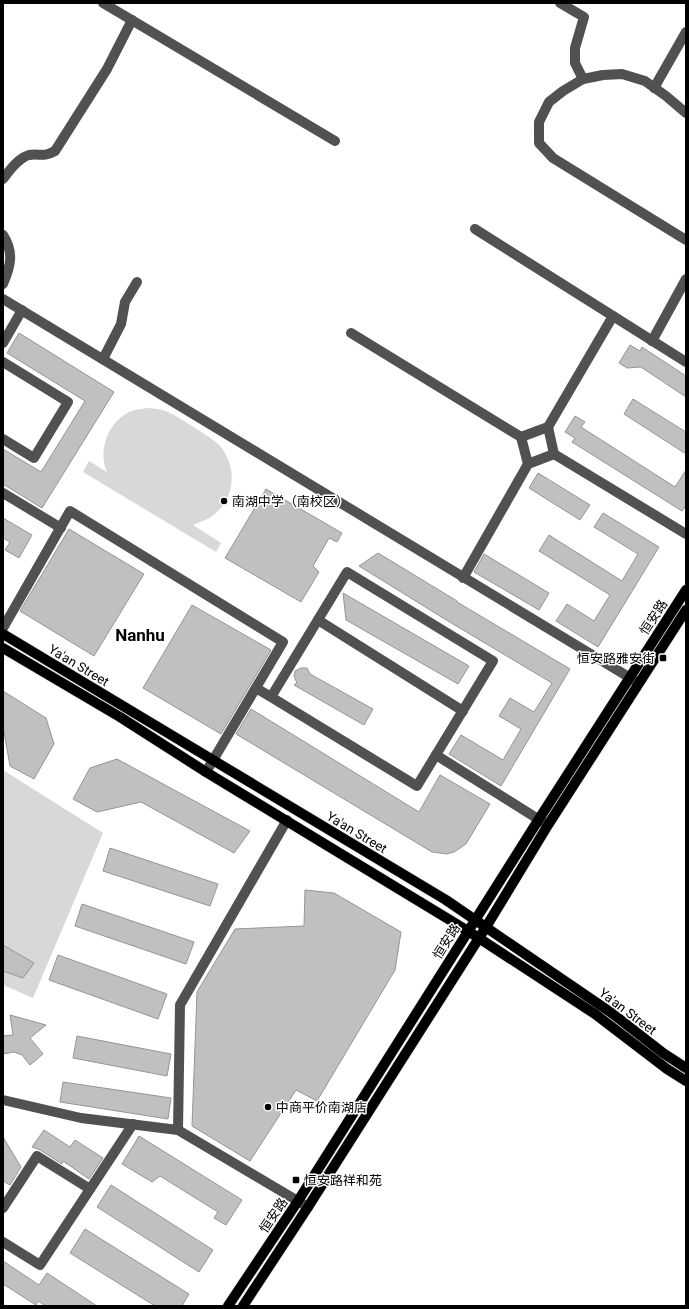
<svg xmlns="http://www.w3.org/2000/svg" width="689" height="1309" font-family="Roboto,'Noto Sans SC',sans-serif">
<style>
.green{fill:#d8d8d8}
.building{fill:#c0c0c0;stroke:#959595}
.lines{fill:none;stroke-linecap:round;stroke-linejoin:round}
.major-casing{stroke:#dbdbdb;stroke-width:11}
.minor{stroke:#515151;stroke-width:10}
.major{stroke:#000;stroke-width:10}
.poi-dot{fill:#000;stroke:#fff;stroke-width:1.5}
.labels{text-anchor:middle;stroke-width:3;stroke-linejoin:round;paint-order:stroke}
.poi-label{font-size:13px;fill:#000;stroke:#fff;text-anchor:start}
.street-label{font-size:13px;fill:#000;stroke:#fff}
.district-label{font-size:17px;font-weight:bold;fill:#000;stroke:#fff}
</style>
<rect width="100%" height="100%" fill="#fff"/>
<!-- green -->
<g class="green">
<path d="M148,408C168,409 176,416 192,426C201,432 210,437 218,444C236,462 237,494 217,512C210,519 202,521 193,525L221,543L216,552L83,472L89,461L107,472C97,451 109,419 132,411C137,409 143,409 148,408Z"/>
<polygon points="3,770 103,833 33,998 3,985"/>
</g>
<!-- building -->
<g class="building">
<polygon points="19,333 114,392 42,508 3,484 3,449 41,472 85,401 7,353"/>
<polygon points="630,345 640,351 642,347 686,376 686,397 641,367 627,368 619,363"/>
<polygon points="633,399 686,432 686,454 624,414"/>
<polygon points="575,416 585,422 581,427 675,487 686,470 686,505 682,511 572,442 575,438 565,432"/>
<polygon points="538,473 590,505 580,520 529,488"/>
<polygon points="266,489 342,533 337,542 329,538 313,566 319,572 301,602 225,558"/>
<polygon points="603,513 659,547 598,647 556,621 567,604 594,621 610,595 539,551 549,535 622,581 638,554 594,527"/>
<polygon points="3,518 32,535 19,558 5,550 10,542 3,538"/>
<polygon points="69,529 144,574 94,656 20,611"/>
<polygon points="378,553 457,601 457,602 570,669 501,786 449,754 461,735 503,760 521,729 499,716 510,698 534,712 552,683 448,621 359,566"/>
<polygon points="484,554 549,593 539,610 474,572"/>
<polygon points="343,593 469,666 458,684 346,620"/>
<polygon points="192,605 271,650 221,734 143,688"/>
<polygon points="301,668 307,668 310,674 373,709 364,725 294,685 297,683 294,676 295,671"/>
<polygon points="3,691 46,718 54,744 34,779 10,766 3,726"/>
<polygon points="251,709 419,812 440,775 490,804 466,844 454,852 447,854 432,852 236,734"/>
<polygon points="117,759 250,831 234,853 141,802 97,812 73,799 90,768"/>
<polygon points="110,848 218,884 210,906 103,871"/>
<polygon points="305,890 334,893 401,932 395,970 317,1101 296,1090 250,1161 192,1126 197,992 235,929 304,926"/>
<polygon points="82,904 194,942 186,964 75,926"/>
<polygon points="3,945 34,963 23,978 3,971"/>
<polygon points="58,955 167,994 158,1019 49,980"/>
<polygon points="10,1015 46,1025 30,1038 43,1054 30,1065 22,1055 14,1052 3,1054 3,1036 13,1035"/>
<polygon points="77,1036 171,1054 167,1076 73,1058"/>
<polygon points="63,1082 171,1098 168,1119 60,1102"/>
<polygon points="44,1130 70,1147 75,1140 103,1158 89,1179 63,1161 62,1164 40,1150 32,1147"/>
<polygon points="139,1136 242,1200 226,1225 214,1218 218,1212 160,1176 152,1182 122,1164"/>
<polygon points="3,1137 21,1167 10,1185 3,1181"/>
<polygon points="111,1185 213,1250 199,1272 97,1207"/>
<polygon points="85,1229 189,1294 182,1306 155,1306 70,1253"/>
<polygon points="3,1261 39,1285 47,1273 97,1306 46,1306 38,1301 36,1305 3,1284"/>
</g>
<g class="lines">
<!-- major casing -->
<g class="major-casing">
<g id="major">
<polyline points="3,634 446,900 613,1014 663,1053 686,1068"/>
<polyline points="3,648 120,717 206,772 468,931 595,1014 667,1069 686,1081"/>
<polyline points="228,1306 298,1201 539,819 686,590"/>
<polyline points="243,1306 308,1207 486,927 548,825 686,610"/>
</g>
</g>
<!-- minor -->
<g class="minor">
<polyline points="103,3 335,141"/>
<polyline points="560,3 584,17 575,48 575,63 583,79"/>
<polyline points="654,88 686,32"/>
<polyline points="686,113 666,96 645,81 622,74 603,75 583,79 563,91 549,102 539,122 539,143 553,158 686,240"/>
<path d="M3,179C9,171 18,158 29,155C40,153 42,158 55,151L107,69L132,20"/>
<polyline points="475,229 686,362"/>
<path d="M3,235C14,252 11,266 3,284"/>
<polyline points="3,299 637,682"/>
<polyline points="351,333 521,437 528,464"/>
<polyline points="652,341 686,279"/>
<polyline points="3,343 22,310"/>
<polyline points="103,359 121,324 125,302 137,282"/>
<polyline points="3,362 68,402 34,458 3,439"/>
<polyline points="548,427 554,454 686,534"/>
<polyline points="521,437 548,427 613,316"/>
<polyline points="3,493 61,528"/>
<polyline points="463,578 528,464 554,454"/>
<polyline points="318,620 463,711"/>
<polyline points="3,628 70,511 283,642 206,772"/>
<polyline points="256,688 271,697 417,786 493,661 347,572 271,697"/>
<polyline points="436,755 546,824"/>
<polyline points="3,1100 81,1118 178,1130 308,1207"/>
<polyline points="178,1130 180,1005 287,820"/>
<polyline points="3,1208 37,1156 90,1189"/>
<polyline points="3,1242 40,1265 133,1124"/>
</g>
<!-- major -->
<use href="#major" class="major"/>
</g>
<!-- markers -->
<g class="poi-dot">
<circle cx="224" cy="501" r="4"/>
<rect x="659" y="654" width="8" height="8" rx="2"/>
<circle cx="268" cy="1107" r="4"/>
<rect x="292" y="1176" width="8" height="8" rx="2"/>
</g>
<g class="labels">
<!-- poi labels -->
<g class="poi-label">
<text x="232" y="506">南湖中学（南校区）</text>
<text x="655" y="663" text-anchor="end">恒安路雅安街</text>
<text x="276" y="1112">中商平价南湖店</text>
<text x="304" y="1185">恒安路祥和苑</text>
</g>
<!-- street labels -->
<g class="street-label">
<text transform="translate(653 617) rotate(-57)" y="5">恒安路</text>
<text transform="translate(79 665) rotate(31)" y="5">Ya'an Street</text>
<text transform="translate(357 832) rotate(31)" y="5">Ya'an Street</text>
<text transform="translate(446 941) rotate(-58)" y="5">恒安路</text>
<text transform="translate(628 1011) rotate(37)" y="5">Ya'an Street</text>
<text transform="translate(273 1215) rotate(-56)" y="5">恒安路</text>
</g>
<!-- district labels -->
<g class="district-label">
<text x="140" y="641">Nanhu</text>
</g>
</g>
<!-- border -->
<rect width="689" height="1309" fill="none" stroke="#000000" stroke-width="8"/>
</svg>
